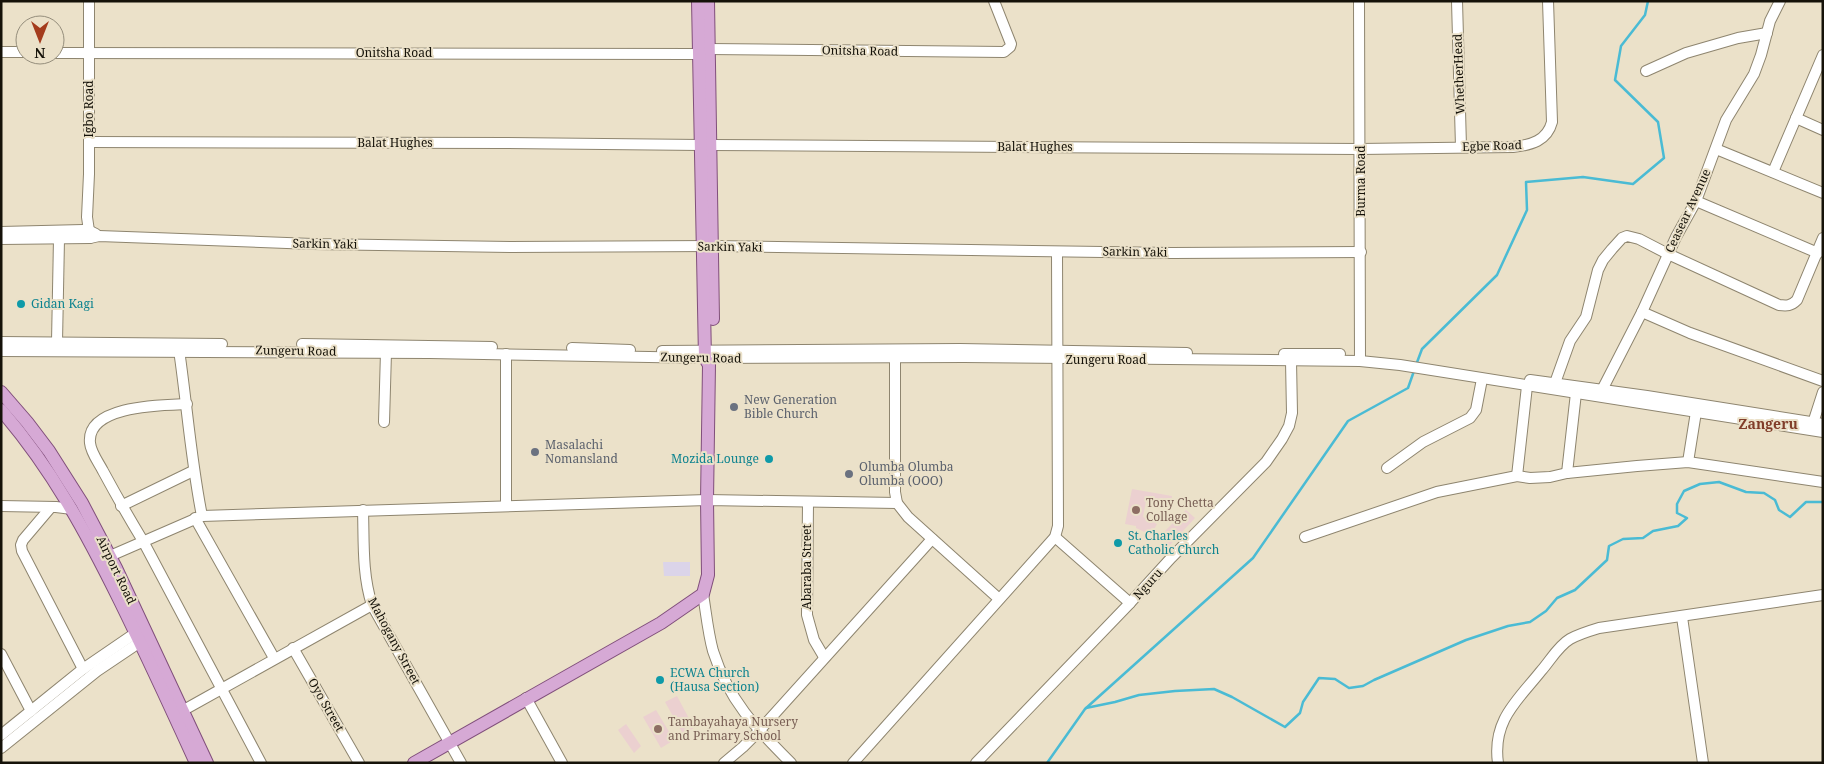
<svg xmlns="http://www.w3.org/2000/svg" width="1824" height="764" font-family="'Noto Serif',serif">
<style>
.education{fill:#ebd0d0}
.medical{fill:#dbd4e9}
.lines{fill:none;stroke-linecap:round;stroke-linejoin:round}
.stream{stroke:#4abbd4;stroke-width:2.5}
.minor-casing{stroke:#8e856f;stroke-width:12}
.major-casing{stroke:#804f7b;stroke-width:14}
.minor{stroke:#fff;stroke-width:10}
.major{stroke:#d6a9d5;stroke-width:12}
.culture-dot{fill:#0f9aa8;stroke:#ebe1c9;stroke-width:2}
.worship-dot{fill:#6b7280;stroke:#ebe1c9;stroke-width:2}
.education-dot{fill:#8d6e63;stroke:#ebe1c9;stroke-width:2}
.labels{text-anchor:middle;stroke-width:4;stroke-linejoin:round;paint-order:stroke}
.street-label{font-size:12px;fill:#151209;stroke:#ebe1c9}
.culture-label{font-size:12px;fill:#0d838f;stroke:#ebe1c9;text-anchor:start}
.worship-label{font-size:12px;fill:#5b616d;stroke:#ebe1c9;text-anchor:start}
.education-label{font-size:12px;fill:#785e54;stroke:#ebe1c9;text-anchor:start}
.neighbourhood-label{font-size:14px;font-weight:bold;fill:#813d29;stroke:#ebe1c9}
</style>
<rect width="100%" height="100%" fill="#ebe1c9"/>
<!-- education -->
<g class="education">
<polygon points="1132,489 1172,496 1171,505 1146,501 1143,517 1157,524 1151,535 1136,528 1136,526 1125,524"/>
<polygon points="1186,510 1195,518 1169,546 1158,538"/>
<polygon points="677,696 694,728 683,734 665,702"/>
<polygon points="656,710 674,740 661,748 643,717"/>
<polygon points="626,724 641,746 634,753 618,730"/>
</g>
<!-- medical -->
<polygon class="medical" points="663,562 690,562 690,576 664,576"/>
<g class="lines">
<!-- stream -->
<g class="stream">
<polyline points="1416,365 1422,349 1497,275 1527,210 1526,182 1583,177 1633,184 1664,158 1658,122 1615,80 1621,46 1645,15 1648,1"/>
<polyline points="1086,708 1115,702 1139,695 1175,691 1214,689 1232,697 1285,727 1300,713 1303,702 1319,678 1335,679 1349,688 1363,686 1374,680 1466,640 1508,626 1530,622 1546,611 1557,598 1575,590 1607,560 1609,546 1623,539 1643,538 1653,531 1678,526 1687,518 1677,513 1677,504 1684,491 1700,484 1719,482 1746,492 1764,493 1775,500 1779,510 1790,517 1806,502 1823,502"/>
<polyline points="1047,763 1085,709 1253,558 1348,421 1408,388 1414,371"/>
</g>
<!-- minor casing -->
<g class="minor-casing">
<g id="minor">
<polyline points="89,1 89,174 87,217 90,238"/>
<polyline points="1359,1 1360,361"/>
<polyline points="1457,1 1461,147"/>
<polyline points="708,49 1004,52 1010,47 1011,44 994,1"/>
<polyline points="1,52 25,52"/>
<polyline points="55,53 698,54"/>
<polyline points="1646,71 1686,53 1738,38 1767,33"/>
<polyline points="1796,118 1823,130"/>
<polyline points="89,142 508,143 700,145"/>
<path d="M710,145L1360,149L1513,147C1531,145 1547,141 1552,122L1548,1"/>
<polyline points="1716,149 1823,193"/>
<polyline points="1773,172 1823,55"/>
<polyline points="1696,201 1818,253"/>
<polyline points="1,232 83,230 90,231 96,234"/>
<polyline points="1,239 90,238 99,236 313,244 510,247 712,246 1172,253 1361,252"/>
<polyline points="1642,312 1690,333 1823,381"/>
<polyline points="1,342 222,344"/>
<polyline points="57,342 59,239"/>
<polyline points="302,344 492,347"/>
<polyline points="572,348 630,350"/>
<path d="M179,350C187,405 191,461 202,516"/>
<polyline points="1,351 430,353 705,358 964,357 1360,361 1400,365 1823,432"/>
<polyline points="662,351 960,349 1187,353"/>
<polyline points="506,354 506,506"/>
<polyline points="1284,354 1340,354"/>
<polyline points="895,357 895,492 897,503 908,517 998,598"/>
<polyline points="1530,380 1647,396 1823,424"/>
<path d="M1555,383L1570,341L1586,317L1598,270L1603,260L1612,249L1622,238L1627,236L1639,239L1668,254L1779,305C1787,306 1791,306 1797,300L1823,238"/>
<polyline points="1602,390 1642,312 1676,237 1696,201 1726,120 1754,74 1761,55 1770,21 1780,1"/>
<path d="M187,404C163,405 86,405 90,443C91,453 99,463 103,471C116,495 129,518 143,541L261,763"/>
<polyline points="384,422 386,352"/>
<polyline points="1813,423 1823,392"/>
<polyline points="1688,462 1696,412"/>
<polyline points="1387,468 1423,442 1470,418 1476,410 1482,379"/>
<polyline points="1567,473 1576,393"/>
<polyline points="1517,476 1527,386"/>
<polyline points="808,503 807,615 814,640 824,657"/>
<polyline points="1,506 56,507 72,509"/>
<polyline points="121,506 193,471"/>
<polyline points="51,507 23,540 21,545 22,551 83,669"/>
<path d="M363,510C364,541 362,574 372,605L461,763"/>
<polyline points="195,518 274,658"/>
<polyline points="1055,537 1130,603"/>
<polyline points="1305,537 1437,492 1517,476 1530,478 1550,477 1567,473 1637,466 1688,462 1823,482"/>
<polyline points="110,556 202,516 707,500 897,503"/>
<path d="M703,594C706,612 708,633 713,651C729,701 755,727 791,763"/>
<polyline points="1682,617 1703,763"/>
<polyline points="293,648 359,763"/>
<polyline points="1,654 31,711"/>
<polyline points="526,698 562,763"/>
<polyline points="182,711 372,605"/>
<polyline points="1,735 83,669 140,630"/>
<polyline points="1,748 97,671 146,638"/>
<polyline points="724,763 743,747 759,731 932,539"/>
<polyline points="853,763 1055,537 1058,526 1057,252"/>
<polyline points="976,763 1130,603 1171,558 1266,462 1282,439 1289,426 1292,413 1291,361"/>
<path d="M1498,763C1492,720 1518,700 1541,671C1550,661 1558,646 1570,639C1579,634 1589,631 1599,628L1823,595"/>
</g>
</g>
<!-- major casing -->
<g class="major-casing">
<g id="major">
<polyline points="708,1 713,319"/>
<polyline points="1,392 27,422 49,451 82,503 116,568 207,763"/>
<path d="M1,410C52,469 86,532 120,601C146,654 171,708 196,763"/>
<polyline points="414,763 661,623 703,594 708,575 707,500 709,365 705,358 698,1"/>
</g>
</g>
<!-- minor -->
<use href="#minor" class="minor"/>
<!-- major -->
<use href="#major" class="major"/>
</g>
<!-- markers -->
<g class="culture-dot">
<circle cx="21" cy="304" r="5"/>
<circle cx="769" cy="459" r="5"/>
<circle cx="1118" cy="543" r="5"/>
<circle cx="660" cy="680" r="5"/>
</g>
<g class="worship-dot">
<circle cx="734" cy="407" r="5"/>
<circle cx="535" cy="452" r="5"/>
<circle cx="849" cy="474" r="5"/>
</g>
<g class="education-dot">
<circle cx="1136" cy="510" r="5"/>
<circle cx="658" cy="729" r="5"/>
</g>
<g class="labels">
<!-- street labels -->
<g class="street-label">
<text transform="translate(860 51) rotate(1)" y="4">Onitsha Road</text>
<text x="394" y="57">Onitsha Road</text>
<text transform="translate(1459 74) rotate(-92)" y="4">WhetherHead</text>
<text transform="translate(89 109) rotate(-90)" y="4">Igbo Road</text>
<text x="395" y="147">Balat Hughes</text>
<text transform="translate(1492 146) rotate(-2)" y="4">Egbe Road</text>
<text x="1035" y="151">Balat Hughes</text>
<text transform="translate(1361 181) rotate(-90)" y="4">Burma Road</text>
<text transform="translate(1688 211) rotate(-65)" y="4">Ceasear Avenue</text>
<text transform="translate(325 244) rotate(1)" y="4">Sarkin Yaki</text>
<text transform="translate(730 247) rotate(1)" y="4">Sarkin Yaki</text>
<text transform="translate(1135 252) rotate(1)" y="4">Sarkin Yaki</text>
<text transform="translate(296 351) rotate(1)" y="4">Zungeru Road</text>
<text transform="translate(701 358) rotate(1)" y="4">Zungeru Road</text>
<text x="1106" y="364">Zungeru Road</text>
<text transform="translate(807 567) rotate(-90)" y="4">Abaraba Street</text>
<text transform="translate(116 570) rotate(64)" y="4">Airport Road</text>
<text transform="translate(1148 584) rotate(-48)" y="4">Nguru</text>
<text transform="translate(394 641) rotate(62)" y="4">Mahogany Street</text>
<text transform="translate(326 705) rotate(60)" y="4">Oyo Street</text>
</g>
<!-- culture labels -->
<g class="culture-label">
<text x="31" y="308">Gidan Kagi</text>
<text x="759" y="463" text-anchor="end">Mozida Lounge</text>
<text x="1128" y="540">St. Charles<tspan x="1128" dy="14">Catholic Church</tspan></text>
<text x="670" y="677">ECWA Church<tspan x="670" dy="14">(Hausa Section)</tspan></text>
</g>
<!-- worship labels -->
<g class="worship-label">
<text x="744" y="404">New Generation<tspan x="744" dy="14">Bible Church</tspan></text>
<text x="545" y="449">Masalachi<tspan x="545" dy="14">Nomansland</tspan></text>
<text x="859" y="471">Olumba Olumba<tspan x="859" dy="14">Olumba (OOO)</tspan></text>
</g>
<!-- education labels -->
<g class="education-label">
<text x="1146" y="507">Tony Chetta<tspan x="1146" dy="14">Collage</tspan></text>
<text x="668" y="726">Tambayahaya Nursery<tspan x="668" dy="14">and Primary School</tspan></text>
</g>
<!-- neighbourhood labels -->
<g class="neighbourhood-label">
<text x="1768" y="429">Zangeru</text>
</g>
</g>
<!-- border -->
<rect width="1824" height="764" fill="none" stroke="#151209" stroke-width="5"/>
<!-- north arrow -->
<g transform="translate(40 40) rotate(180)"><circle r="24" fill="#ebe1c9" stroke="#958e7c"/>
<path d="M0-4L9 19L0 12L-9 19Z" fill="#a43c1d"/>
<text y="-8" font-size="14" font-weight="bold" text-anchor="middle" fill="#151209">N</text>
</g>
</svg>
